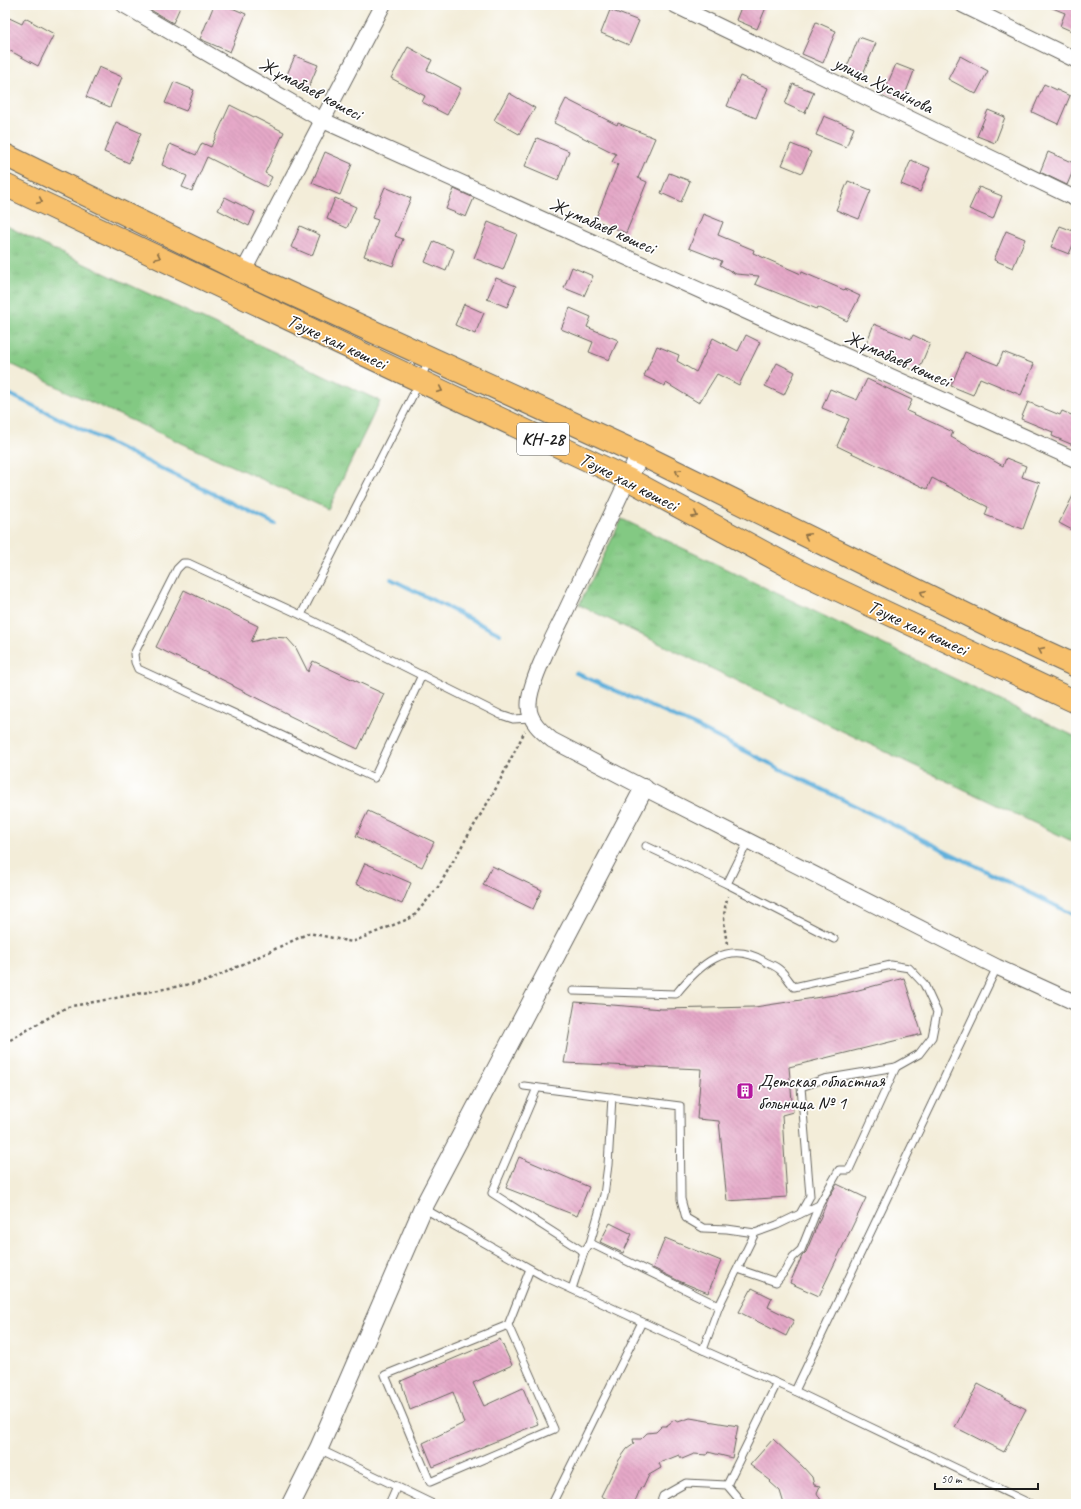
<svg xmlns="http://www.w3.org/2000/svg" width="1081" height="1509" font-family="Caveat,sans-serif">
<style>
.grass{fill:url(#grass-tufts);stroke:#507250}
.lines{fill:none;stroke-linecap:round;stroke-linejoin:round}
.stream{stroke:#61b0db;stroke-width:4}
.building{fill:url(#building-back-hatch)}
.service-casing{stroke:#67655e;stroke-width:9}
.minor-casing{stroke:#67655e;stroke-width:17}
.tertiary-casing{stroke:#67655e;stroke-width:20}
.primary-casing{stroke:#67655e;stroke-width:24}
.path{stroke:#67655e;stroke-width:2.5;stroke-dasharray:3 3;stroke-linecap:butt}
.service{stroke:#fff;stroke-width:7}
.minor{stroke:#fff;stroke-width:15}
.tertiary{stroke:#fff;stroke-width:18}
.primary{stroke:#f7c06c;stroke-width:22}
.oneway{stroke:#8a6e44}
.labels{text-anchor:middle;stroke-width:3.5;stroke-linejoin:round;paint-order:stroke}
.shield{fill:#fff;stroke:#606060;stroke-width:1}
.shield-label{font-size:18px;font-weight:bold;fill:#1c1c1c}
.street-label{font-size:19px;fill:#1c1c1c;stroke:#fff}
.poi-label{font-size:19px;fill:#1c1c1c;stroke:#fff;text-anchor:start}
</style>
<defs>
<pattern id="grass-tufts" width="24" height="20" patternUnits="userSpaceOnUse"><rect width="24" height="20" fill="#83c983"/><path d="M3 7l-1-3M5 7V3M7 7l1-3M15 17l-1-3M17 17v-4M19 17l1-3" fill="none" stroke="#71ac71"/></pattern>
<pattern id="building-back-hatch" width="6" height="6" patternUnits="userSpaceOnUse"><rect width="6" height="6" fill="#e5a8c8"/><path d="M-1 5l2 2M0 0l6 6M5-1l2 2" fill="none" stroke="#c490ab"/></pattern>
</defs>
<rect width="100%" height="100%" fill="#fff"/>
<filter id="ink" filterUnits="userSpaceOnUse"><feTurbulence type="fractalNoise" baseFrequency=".025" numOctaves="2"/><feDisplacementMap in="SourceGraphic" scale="8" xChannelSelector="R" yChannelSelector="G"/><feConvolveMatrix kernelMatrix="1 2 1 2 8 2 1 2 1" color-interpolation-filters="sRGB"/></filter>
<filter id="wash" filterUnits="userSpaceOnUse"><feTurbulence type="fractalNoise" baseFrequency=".012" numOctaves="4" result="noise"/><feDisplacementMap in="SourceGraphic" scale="16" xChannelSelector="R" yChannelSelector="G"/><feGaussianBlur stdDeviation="0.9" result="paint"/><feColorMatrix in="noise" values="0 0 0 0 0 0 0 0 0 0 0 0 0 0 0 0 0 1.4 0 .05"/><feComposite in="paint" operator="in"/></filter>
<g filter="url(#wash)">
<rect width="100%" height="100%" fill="#f3edd9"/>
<!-- grass -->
<g class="grass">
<polygon points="5,225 50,248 380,401 328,509 64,390 5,361"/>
<polygon points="622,519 1076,737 1076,843 579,605"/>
</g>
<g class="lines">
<!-- stream -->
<g class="stream">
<polyline points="5,392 275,524"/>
<polyline points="391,579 500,634"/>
<polyline points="576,673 695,726 1076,916"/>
</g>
</g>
<g id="blocks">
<!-- building -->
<g class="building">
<polygon points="142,5 181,5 173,23"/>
<polygon points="214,5 225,5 246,14 230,52 200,39"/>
<polygon points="742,5 767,5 757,29 736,20"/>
<polygon points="1045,5 1076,5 1076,33 1060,26 1065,13"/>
<polygon points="610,10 639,21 629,45 601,33"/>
<polygon points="5,16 22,24 25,18 54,34 38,66 5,48"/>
<polygon points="816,22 836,31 823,63 802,54"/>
<polygon points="859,37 876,43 862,76 846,69"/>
<polygon points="408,47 432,60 427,70 461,88 447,115 422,102 425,96 391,78"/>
<polygon points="295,56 318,65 308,89 285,79"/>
<polygon points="960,56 988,71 976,94 948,79"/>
<polygon points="896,64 914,71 903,100 884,92"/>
<polygon points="99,67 122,77 110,107 86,97"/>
<polygon points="740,76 768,88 756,118 727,106"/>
<polygon points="174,82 194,90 186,111 165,103"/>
<polygon points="793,84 814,92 805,113 785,104"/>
<polygon points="1044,84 1070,96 1058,124 1032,112"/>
<polygon points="509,93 535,108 519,134 494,120"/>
<polygon points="566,99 617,125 618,123 655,138 638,178 647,182 626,233 595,220 618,164 612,162 616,154 554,123"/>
<polygon points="230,105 284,132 265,173 272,177 267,187 207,157 192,191 182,187 187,176 162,165 170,144 196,155 202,143 211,147"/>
<polygon points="988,110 1005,117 995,143 977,136"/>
<polygon points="824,116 854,128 846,147 816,135"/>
<polygon points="116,122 141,133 129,163 104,152"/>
<polygon points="537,138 569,151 558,180 525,166"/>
<polygon points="791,144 811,152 802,173 782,165"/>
<polygon points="325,152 352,164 340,195 312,183"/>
<polygon points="1048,152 1076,164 1067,185 1040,172"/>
<polygon points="911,160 930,168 920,192 901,184"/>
<polygon points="669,173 690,181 681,202 661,193"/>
<polygon points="848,181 871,190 859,219 836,210"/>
<polygon points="385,187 411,198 395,236 403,239 393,266 364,256 378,220 372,218"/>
<polygon points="979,187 1002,196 993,219 969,209"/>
<polygon points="454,189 474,198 466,217 446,209"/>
<polygon points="225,197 255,212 249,226 218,210"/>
<polygon points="335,198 356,207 347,228 327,219"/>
<polygon points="703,214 723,222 718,235 754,250 753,253 801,274 802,272 844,290 845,289 860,296 847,321 818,307 817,309 755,284 759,276 736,274 720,265 722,261 689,248"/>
<polygon points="488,222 517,234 503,270 474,258"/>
<polygon points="300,226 320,235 312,256 291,247"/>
<polygon points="1060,226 1076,232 1076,238 1069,254 1051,247"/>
<polygon points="1006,231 1025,239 1013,268 994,260"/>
<polygon points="434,241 454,250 446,271 425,262"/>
<polygon points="572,267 593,276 584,296 564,288"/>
<polygon points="496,278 516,286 507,307 487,299"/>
<polygon points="464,304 484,313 475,334 455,325"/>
<polygon points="570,308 591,317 587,327 618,340 609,360 589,352 593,342 561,329"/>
<polygon points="874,324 911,339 913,335 930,343 918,372 864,349"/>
<polygon points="746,335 760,342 739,385 717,374 699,403 666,383 665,386 644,376 657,346 679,355 677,361 696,372 713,338 738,351"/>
<polygon points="965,352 998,365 1003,352 1034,364 1021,395 980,378 973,395 951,386"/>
<polygon points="777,363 795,372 784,395 765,386"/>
<polygon points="867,379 912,400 907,411 953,432 951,437 1003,466 1006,458 1026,466 1022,477 1040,483 1023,529 985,515 988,507 932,478 927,489 837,446 849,419 822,408 830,389 857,400"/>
<polygon points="1028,402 1060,415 1062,411 1076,417 1076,437 1073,445 1052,436 1053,432 1021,419"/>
<polygon points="1076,490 1076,532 1059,523"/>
<polygon points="184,590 258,626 251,642 272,637 287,638 296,648 308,672 313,661 384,694 358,749 288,715 288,714 233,686 233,685 156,647"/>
<polygon points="368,811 434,842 422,867 356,836"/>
<polygon points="365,863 411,883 402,904 356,884"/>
<polygon points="492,866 542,890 533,909 483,885"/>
<polygon points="904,978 922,1034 789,1067 793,1112 782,1115 787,1197 727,1201 719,1121 697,1119 701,1069 564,1063 575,1002 662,1009 755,1007 847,993"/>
<polygon points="519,1157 589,1187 577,1216 506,1188"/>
<polygon points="837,1184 866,1198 819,1296 790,1283 802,1256 806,1252 829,1197"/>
<polygon points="610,1223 632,1234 623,1253 600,1242"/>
<polygon points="665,1238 721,1261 708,1293 679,1281 653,1268"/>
<polygon points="752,1288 772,1298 768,1307 794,1320 786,1336 739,1312"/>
<polygon points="500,1339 512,1365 473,1383 484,1406 523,1388 538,1424 433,1467 423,1443 464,1423 453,1392 410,1410 401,1381"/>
<polygon points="978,1384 1026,1409 1004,1452 955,1427"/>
<polygon points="690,1418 738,1426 732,1458 708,1452 707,1455 694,1454 682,1459 679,1455 659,1463 661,1468 649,1475 643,1488 641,1487 634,1504 617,1504 601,1496 619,1460 627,1449 634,1444 633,1439 641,1439 647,1433 656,1432 662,1426 666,1426 674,1420 678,1422"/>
<polygon points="773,1439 803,1467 812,1477 814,1485 820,1486 817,1493 823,1504 784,1504 780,1491 770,1482 771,1481 750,1465"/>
</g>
</g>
</g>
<g filter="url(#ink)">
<use href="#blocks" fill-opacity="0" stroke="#67655e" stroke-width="1"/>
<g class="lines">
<!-- service casing -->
<g class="service-casing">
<g id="service">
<polyline points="429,359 420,381 301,615 501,715 513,719 531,718"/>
<polyline points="301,615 188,563 183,563 177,569 134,654 135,662 138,669 374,778 422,675"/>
<polyline points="646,846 727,884 748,841"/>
<polyline points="727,884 834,939"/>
<path d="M573,991L676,994C699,965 727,939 764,961C769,964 776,966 780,970C785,974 789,981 794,987L891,965L909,968L924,984L937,1012L932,1037L919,1054L896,1067L824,1079L801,1087L810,1196L800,1214L777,1225L755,1233L719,1306"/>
<polyline points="524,1086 680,1106 681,1199 686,1218 703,1228 727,1229 755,1233"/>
<polyline points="537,1088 492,1193 584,1252"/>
<polyline points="423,1208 543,1276 703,1350 795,1391 1031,1504"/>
<polyline points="800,1214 819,1205 839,1170 849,1170 896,1067"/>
<polyline points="590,1243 604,1195 608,1165 612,1097"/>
<polyline points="738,1269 776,1282 785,1271 793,1257 801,1250 819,1205"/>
<polyline points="572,1289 584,1252 590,1243 719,1306 703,1350"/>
<polyline points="508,1325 554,1429 430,1482 385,1375 508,1325 530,1269"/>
<polyline points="795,1391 997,967"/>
<polyline points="319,1449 433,1504"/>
<polyline points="727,1485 777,1383"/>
<polyline points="389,1504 397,1486"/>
<polyline points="552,1504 642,1322"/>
<polyline points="660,1504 663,1496 686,1483 727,1485 743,1504"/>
</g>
</g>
<!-- minor casing -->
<g class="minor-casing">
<g id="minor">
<polyline points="124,5 322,120 1076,460"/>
<polyline points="675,5 1076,199"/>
<polyline points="963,5 1076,60"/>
<polyline points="243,272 383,5"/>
<path d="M628,479C606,526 584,572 562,619C552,639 528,685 529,706C529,721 541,731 552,740L644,788L997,967L1076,1003"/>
</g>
</g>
<!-- tertiary casing -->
<g class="tertiary-casing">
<g id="tertiary">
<polyline points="628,479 640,454"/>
<polyline points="291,1504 319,1448 423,1208 644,788"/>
</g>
</g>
<!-- primary casing -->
<g class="primary-casing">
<g id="primary">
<polyline points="5,155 243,272 640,454 998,630 1076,666"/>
<polyline points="5,185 628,479 798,571 1076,702"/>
</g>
</g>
<!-- path -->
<g class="path">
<path d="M727,944C724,925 722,915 728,896"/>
<polyline points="5,1043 67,1007 207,981 309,933 352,942 413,917 439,886 463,844 494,792 525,731"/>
</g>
<!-- service -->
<use href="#service" class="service"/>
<!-- minor -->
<use href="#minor" class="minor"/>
<!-- tertiary -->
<use href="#tertiary" class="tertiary"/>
<!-- primary -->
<use href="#primary" class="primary"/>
</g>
<!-- one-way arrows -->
<defs><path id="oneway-chevron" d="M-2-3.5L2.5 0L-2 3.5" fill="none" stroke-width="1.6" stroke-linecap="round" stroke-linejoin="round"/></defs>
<g class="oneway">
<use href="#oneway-chevron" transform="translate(40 201) rotate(25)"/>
<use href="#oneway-chevron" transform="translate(158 257) rotate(25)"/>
<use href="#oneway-chevron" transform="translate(440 390) rotate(25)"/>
<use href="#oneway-chevron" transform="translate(678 472) rotate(-154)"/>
<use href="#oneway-chevron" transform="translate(695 515) rotate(28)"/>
<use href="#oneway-chevron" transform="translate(807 536) rotate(-154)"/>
<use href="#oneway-chevron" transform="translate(923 593) rotate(-154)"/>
<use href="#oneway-chevron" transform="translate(1041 650) rotate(-155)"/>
</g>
</g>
<!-- icons -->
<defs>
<g id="building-square" transform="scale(0.9)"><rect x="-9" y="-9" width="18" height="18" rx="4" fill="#b5179e" stroke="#fff"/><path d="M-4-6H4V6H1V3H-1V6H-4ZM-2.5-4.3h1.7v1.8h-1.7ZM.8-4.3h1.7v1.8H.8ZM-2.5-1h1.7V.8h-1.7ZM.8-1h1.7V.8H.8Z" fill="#fff"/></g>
</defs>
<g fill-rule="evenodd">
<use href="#building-square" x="745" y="1091"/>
</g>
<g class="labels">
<!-- shield labels -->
<rect class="shield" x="517" y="423" width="52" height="32" rx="3"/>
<g class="shield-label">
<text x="543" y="445">КН-28</text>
</g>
<!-- street labels -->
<g class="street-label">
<text transform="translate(884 84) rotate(26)" y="7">улица Хусайнова</text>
<text transform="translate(311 88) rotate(28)" y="7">Жұмабаев көшесі</text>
<text transform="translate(603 225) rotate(24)" y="7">Жұмабаев көшесі</text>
<text transform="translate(337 341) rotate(25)" y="7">Тәуке хан көшесі</text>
<text transform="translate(898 358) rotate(24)" y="7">Жұмабаев көшесі</text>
<text transform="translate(629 481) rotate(27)" y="7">Тәуке хан көшесі</text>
<text transform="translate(918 627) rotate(25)" y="7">Тәуке хан көшесі</text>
</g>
<!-- poi labels -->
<g class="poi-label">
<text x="758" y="1087">Детская областная<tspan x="758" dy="22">больница № 1</tspan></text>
</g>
</g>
<!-- margin -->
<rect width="1081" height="1509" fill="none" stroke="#fff" stroke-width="20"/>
<!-- scale -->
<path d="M935 1483v6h103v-6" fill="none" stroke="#1c1c1c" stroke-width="2"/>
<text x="941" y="1483" font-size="12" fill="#1c1c1c" stroke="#ffffff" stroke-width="3" paint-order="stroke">50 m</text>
</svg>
